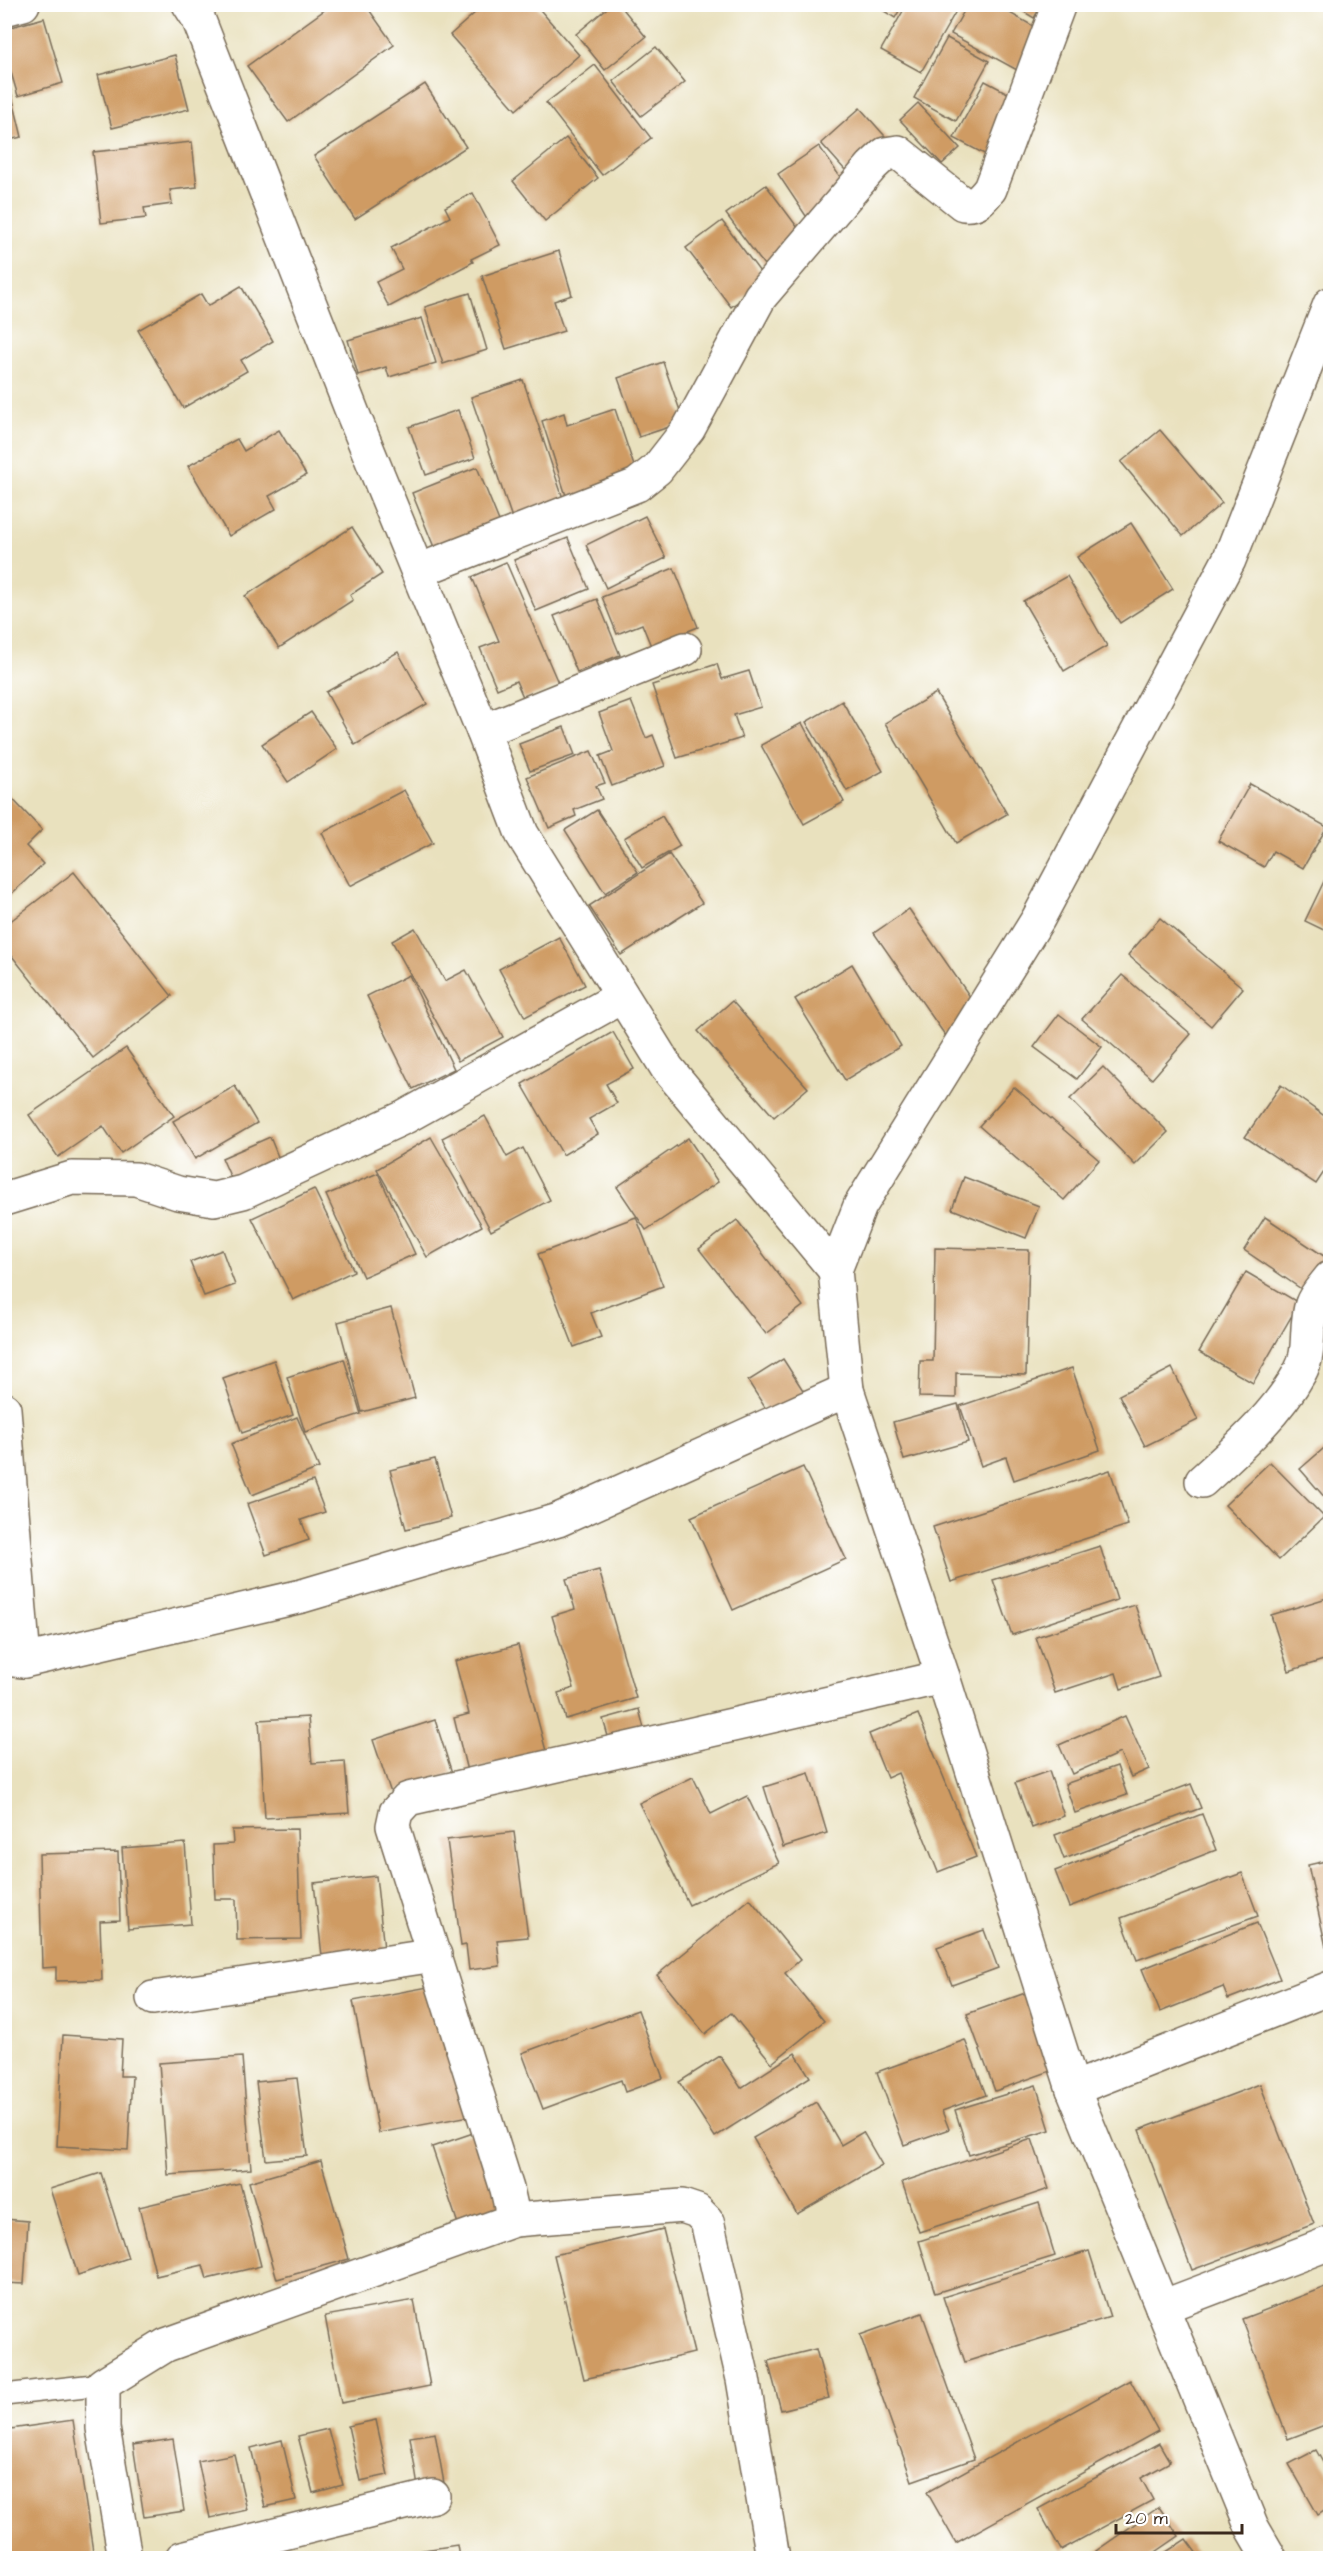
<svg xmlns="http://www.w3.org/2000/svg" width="1335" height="2563" font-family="'Architects Daughter',sans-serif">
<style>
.building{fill:#cf9b64}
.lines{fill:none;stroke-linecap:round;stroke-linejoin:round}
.service-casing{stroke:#786a56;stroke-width:24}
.minor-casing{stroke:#786a56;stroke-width:36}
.tertiary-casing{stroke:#786a56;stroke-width:36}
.service{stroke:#fff;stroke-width:21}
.minor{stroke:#fff;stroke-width:33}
.tertiary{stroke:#fff;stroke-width:33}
</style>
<rect width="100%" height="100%" fill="#fff"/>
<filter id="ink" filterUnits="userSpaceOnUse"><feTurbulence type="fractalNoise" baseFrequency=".0167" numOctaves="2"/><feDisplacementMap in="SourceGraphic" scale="12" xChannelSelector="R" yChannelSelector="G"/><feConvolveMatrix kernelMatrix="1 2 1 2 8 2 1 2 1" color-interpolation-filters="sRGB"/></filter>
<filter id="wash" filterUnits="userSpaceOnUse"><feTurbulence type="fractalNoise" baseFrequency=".008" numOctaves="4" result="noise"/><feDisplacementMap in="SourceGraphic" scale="24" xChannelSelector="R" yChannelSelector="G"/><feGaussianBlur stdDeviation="1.35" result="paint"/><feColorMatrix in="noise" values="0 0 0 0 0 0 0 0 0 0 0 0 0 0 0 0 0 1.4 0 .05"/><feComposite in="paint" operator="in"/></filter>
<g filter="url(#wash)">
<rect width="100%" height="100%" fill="#e9e1be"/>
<g id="blocks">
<!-- building -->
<g class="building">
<polygon points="333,4 365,4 394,45 288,122 247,66"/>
<polygon points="485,4 535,4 579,55 516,110 450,35"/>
<polygon points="612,4 619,4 646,37 605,70 576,34"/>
<polygon points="873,4 903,4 895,18"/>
<polygon points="907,4 960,4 921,72 881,50"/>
<polygon points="968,4 994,4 1040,30 1017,70 951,34"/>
<polygon points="1011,4 1042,4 1034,18"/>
<polygon points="44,18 63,83 18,96 4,49 4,29"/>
<polygon points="947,38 989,61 956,121 914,98"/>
<polygon points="656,47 685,82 641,116 613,81"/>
<polygon points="175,55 189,109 112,128 98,75"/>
<polygon points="4,63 22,137 4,141"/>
<polygon points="595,65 651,138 602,175 546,103"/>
<polygon points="985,81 1021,100 990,157 954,138"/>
<polygon points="425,84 466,147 355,219 314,156"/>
<polygon points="918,103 960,148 942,164 900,120"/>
<polygon points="860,108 892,144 853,179 821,143"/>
<polygon points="566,138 598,178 545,221 513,181"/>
<polygon points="192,142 197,187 170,190 172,204 144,208 146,218 101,223 93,152"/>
<polygon points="819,146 849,190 808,219 778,174"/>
<polygon points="766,185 807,240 767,269 726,214"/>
<polygon points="473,193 500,245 471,259 473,262 389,307 376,282 402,269 391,248 450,217 445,207"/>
<polygon points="722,221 766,280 731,307 686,248"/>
<polygon points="559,251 572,295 554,301 564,331 506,349 482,276"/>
<polygon points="241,286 273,341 241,360 247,371 183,408 138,330 201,294 208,306"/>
<polygon points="470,293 487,350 443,364 425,307"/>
<polygon points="422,318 436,363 389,377 386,367 358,375 348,340"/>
<polygon points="663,362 684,422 639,437 618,378"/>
<polygon points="523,380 567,510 515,527 471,397"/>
<polygon points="615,409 639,481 569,505 542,421 564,413 567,425"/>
<polygon points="458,410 475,458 426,475 409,427"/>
<polygon points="279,430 306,475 269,496 276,509 229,536 188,466 237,439 244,451"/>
<polygon points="1160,430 1222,503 1183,536 1121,462"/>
<polygon points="477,467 501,526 436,552 412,493"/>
<polygon points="645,516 666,558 606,588 586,545"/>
<polygon points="1131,523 1173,589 1120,623 1077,557"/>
<polygon points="352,527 382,574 350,595 353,600 279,648 245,596"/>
<polygon points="568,538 589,589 536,611 514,560"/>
<polygon points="506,562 559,685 524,699 516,681 497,689 480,648 499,641 472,577"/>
<polygon points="674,568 698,627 651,646 642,624 617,634 602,597"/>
<polygon points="1067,576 1107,646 1064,671 1023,601"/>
<polygon points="597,599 620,655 577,672 554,616"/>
<polygon points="398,652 427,704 355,745 326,692"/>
<polygon points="717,664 722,679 749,671 761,707 734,715 742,738 677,758 652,685"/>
<polygon points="936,693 1007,814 956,843 885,723"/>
<polygon points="631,701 646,738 653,735 665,766 612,786 600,756 613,751 599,713"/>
<polygon points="842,701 883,771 847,791 806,722"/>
<polygon points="311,712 337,749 288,782 262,744"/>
<polygon points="802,723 844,802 804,824 761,745"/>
<polygon points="564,727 575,755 530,771 519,744"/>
<polygon points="591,751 605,783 596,786 602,799 574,810 576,816 549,828 527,777"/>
<polygon points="1250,784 1327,827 1303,868 1273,851 1264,867 1218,841"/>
<polygon points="4,790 42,830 26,846 43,864 4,901"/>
<polygon points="404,790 433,843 350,886 322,833"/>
<polygon points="597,810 638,872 605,893 565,830"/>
<polygon points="662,816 680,846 642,868 624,838"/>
<polygon points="669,854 702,903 621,955 589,906"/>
<polygon points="74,872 172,996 93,1058 4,946 4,926"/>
<polygon points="1327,875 1330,877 1330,933 1305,921"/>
<polygon points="909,909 980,1011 945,1035 874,933"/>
<polygon points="1160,918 1243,988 1211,1026 1128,955"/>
<polygon points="415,928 445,981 466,970 503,1037 458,1061 392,941"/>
<polygon points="559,937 585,985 525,1017 499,969"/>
<polygon points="852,964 901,1046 845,1080 795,999"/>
<polygon points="409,975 454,1069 413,1089 367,996"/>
<polygon points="1122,975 1191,1034 1152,1079 1082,1019"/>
<polygon points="732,1001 808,1088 774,1117 698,1031"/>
<polygon points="1059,1014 1102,1047 1077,1079 1034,1047"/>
<polygon points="613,1032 634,1069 606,1084 617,1103 589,1119 598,1134 563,1155 522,1084"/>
<polygon points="126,1048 174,1116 121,1153 103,1126 58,1157 29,1115"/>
<polygon points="1103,1067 1168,1132 1135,1165 1070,1099"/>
<polygon points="1281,1085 1330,1120 1330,1163 1316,1184 1245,1137"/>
<polygon points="235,1086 257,1123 195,1159 173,1121"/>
<polygon points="1014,1087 1099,1160 1064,1200 979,1126"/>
<polygon points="485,1116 507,1157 523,1148 550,1200 491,1231 442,1138"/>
<polygon points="270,1137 281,1164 234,1185 222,1158"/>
<polygon points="431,1137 482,1226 427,1257 377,1169"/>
<polygon points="688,1138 718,1182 646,1230 617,1187"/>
<polygon points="378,1173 415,1254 363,1277 326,1195"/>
<polygon points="964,1177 1039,1206 1026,1238 952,1209"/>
<polygon points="314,1189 354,1271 293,1300 252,1218"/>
<polygon points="636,1217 663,1286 591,1313 601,1337 574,1347 538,1254"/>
<polygon points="1265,1217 1330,1260 1330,1269 1313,1297 1244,1250"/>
<polygon points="737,1220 803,1306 766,1334 699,1249"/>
<polygon points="935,1248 1029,1250 1026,1375 956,1373 956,1398 919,1397 920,1361 933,1361"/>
<polygon points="222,1250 235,1285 204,1296 190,1262"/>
<polygon points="1246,1272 1299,1303 1253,1383 1199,1352"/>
<polygon points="391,1308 415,1398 362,1412 338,1322"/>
<polygon points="344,1359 361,1414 305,1432 287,1377"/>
<polygon points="783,1359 808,1398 773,1420 748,1381"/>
<polygon points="274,1360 293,1415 242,1433 223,1378"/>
<polygon points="1072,1368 1100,1450 1014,1480 1006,1457 981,1466 960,1406"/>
<polygon points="1172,1368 1198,1420 1145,1446 1119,1395"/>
<polygon points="958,1404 968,1442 904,1460 893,1422"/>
<polygon points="297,1417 319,1468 252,1495 231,1444"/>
<polygon points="1330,1443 1330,1497 1327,1500 1300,1469"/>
<polygon points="435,1459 451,1518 406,1529 390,1470"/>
<polygon points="1270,1462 1324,1517 1279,1560 1225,1505"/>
<polygon points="803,1467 846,1559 733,1610 691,1517"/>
<polygon points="1110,1470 1128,1525 951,1582 933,1527"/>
<polygon points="313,1481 325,1512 301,1520 309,1540 266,1555 247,1504"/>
<polygon points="1100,1546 1117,1600 1012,1635 993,1580"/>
<polygon points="599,1570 636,1698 566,1719 558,1693 574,1688 552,1616 575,1609 566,1579"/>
<polygon points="1330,1597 1330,1658 1289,1671 1271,1615"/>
<polygon points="1135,1605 1159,1677 1121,1689 1116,1673 1055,1693 1036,1637"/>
<polygon points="518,1645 546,1751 467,1771 454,1718 469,1714 455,1661"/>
<polygon points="639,1709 647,1740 612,1750 603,1719"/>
<polygon points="918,1714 976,1857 938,1872 898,1773 887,1778 869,1734"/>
<polygon points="1125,1716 1149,1769 1131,1777 1120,1753 1072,1774 1059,1745"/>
<polygon points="308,1717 312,1763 345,1761 349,1813 265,1818 259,1720"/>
<polygon points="435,1720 452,1773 391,1793 373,1740"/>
<polygon points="1117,1766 1127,1795 1075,1813 1065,1784"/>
<polygon points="1049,1771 1064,1816 1032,1828 1015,1783"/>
<polygon points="809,1773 827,1833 783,1847 764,1787"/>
<polygon points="693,1777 711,1814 747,1796 779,1863 689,1905 639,1803"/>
<polygon points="1191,1784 1201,1808 1064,1859 1055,1835"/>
<polygon points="1202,1814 1216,1850 1069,1907 1055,1871"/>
<polygon points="297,1829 301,1939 237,1940 236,1899 215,1899 213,1845 233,1844 232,1830"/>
<polygon points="514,1832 528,1937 497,1940 500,1966 469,1970 466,1945 461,1946 447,1840"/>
<polygon points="185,1843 191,1924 128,1929 122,1848"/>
<polygon points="118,1852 120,1920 100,1921 102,1980 56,1981 56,1967 42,1968 39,1854"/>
<polygon points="1330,1860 1330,1946 1326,1947 1308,1865"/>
<polygon points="4,1872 9,1902 4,1902"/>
<polygon points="1242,1873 1258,1916 1137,1960 1121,1918"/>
<polygon points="376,1876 385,1958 323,1965 314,1883"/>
<polygon points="750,1899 800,1960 785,1973 824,2021 772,2063 731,2013 705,2034 657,1975"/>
<polygon points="1257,1923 1280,1979 1228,1999 1223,1987 1160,2012 1142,1969"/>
<polygon points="984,1930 998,1968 952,1985 937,1947"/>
<polygon points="444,1984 470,2116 379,2133 353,2001"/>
<polygon points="1028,1992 1056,2069 995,2091 967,2014"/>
<polygon points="638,2010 663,2078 625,2092 621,2080 543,2109 522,2053"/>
<polygon points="63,2035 122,2039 120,2076 132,2076 128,2150 57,2146"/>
<polygon points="965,2040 986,2095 942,2111 949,2129 904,2145 877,2072"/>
<polygon points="795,2053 810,2077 715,2137 679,2082 720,2056 741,2088"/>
<polygon points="242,2057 251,2169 168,2175 159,2063"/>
<polygon points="297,2078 307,2156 266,2160 256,2082"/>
<polygon points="1260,2084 1314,2224 1192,2270 1139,2130"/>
<polygon points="1036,2085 1050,2130 969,2155 955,2110"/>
<polygon points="816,2102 841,2145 863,2132 882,2165 797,2214 753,2138"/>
<polygon points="479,2131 507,2211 459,2227 432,2147"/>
<polygon points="1032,2139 1049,2189 919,2232 902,2182"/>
<polygon points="321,2161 349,2259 277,2279 249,2182"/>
<polygon points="101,2173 128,2258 78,2275 50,2189"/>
<polygon points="240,2183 261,2266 207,2279 203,2265 156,2276 139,2207"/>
<polygon points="1039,2203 1055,2256 935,2293 919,2241"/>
<polygon points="4,2219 28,2221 24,2284 4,2283"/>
<polygon points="663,2229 694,2353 584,2379 554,2255"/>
<polygon points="1089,2251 1110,2317 965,2362 943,2297"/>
<polygon points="1330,2285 1330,2423 1288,2439 1242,2319"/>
<polygon points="414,2300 430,2386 341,2403 325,2316"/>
<polygon points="922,2313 974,2459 912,2481 860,2335"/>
<polygon points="816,2349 829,2398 781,2410 768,2361"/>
<polygon points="1130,2380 1158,2431 956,2543 927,2492"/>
<polygon points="73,2420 94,2558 4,2558 4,2430"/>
<polygon points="376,2420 388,2475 360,2481 348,2426"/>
<polygon points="328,2429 343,2485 313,2493 298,2436"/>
<polygon points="435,2433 444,2483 418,2487 410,2437"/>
<polygon points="173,2439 184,2511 144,2517 133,2445"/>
<polygon points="282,2440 296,2500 265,2507 251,2448"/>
<polygon points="1159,2443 1170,2462 1141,2478 1153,2500 1061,2550 1038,2509"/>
<polygon points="1316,2450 1330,2475 1330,2507 1318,2515 1289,2464"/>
<polygon points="234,2454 247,2510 210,2518 198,2461"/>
<polygon points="1159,2507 1179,2536 1147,2558 1101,2558 1096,2551"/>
<polygon points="1186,2539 1200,2558 1157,2558"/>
<polygon points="457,2545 459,2558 412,2558 411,2552"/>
</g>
</g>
</g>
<g filter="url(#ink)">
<use href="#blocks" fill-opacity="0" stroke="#786a56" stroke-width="1.5"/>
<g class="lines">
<!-- service casing -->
<g class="service-casing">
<polyline id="service" points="4,2395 103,2384"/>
</g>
<!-- minor casing -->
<g class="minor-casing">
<g id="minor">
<polyline points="189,4 198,18 353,414 483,731 522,834 667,1068 835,1270"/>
<polyline points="4,9 23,4"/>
<path d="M418,571L637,485L657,469L689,428L760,297L872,166L885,154L898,152L963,204C977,206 982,199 990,189L1059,4"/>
<polyline points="483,731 685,649"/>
<polyline points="4,1199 72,1178 136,1179 178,1193 214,1199 243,1192 405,1117 621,997"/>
<polyline points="4,1409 24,1661"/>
<path d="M1202,1481C1237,1449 1277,1414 1300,1372C1312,1351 1304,1326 1312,1304C1315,1295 1324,1286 1330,1278"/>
<polyline points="4,1659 24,1661 302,1596 558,1520 847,1390"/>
<polyline points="153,1998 435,1955"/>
<polyline points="1073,2089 1330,1988"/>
<polyline points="514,2220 682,2206 697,2211 707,2221 743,2379 773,2558"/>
<polyline points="1162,2307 1330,2243"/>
<polyline points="125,2558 103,2428 103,2384 166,2345 514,2220 507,2189 393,1826 396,1812 408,1799 943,1677"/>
<polyline points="182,2558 433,2496"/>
</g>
</g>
<!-- tertiary casing -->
<g class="tertiary-casing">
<polyline id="tertiary" points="1270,2558 1252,2527 1073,2089 943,1677 847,1390 835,1270 860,1206 1038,919 1229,560 1330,304"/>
</g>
<!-- service -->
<use href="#service" class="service"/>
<!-- minor -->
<use href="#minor" class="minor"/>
<!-- tertiary -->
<use href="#tertiary" class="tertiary"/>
</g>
</g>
<!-- margin -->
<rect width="1335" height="2563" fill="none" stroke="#fff" stroke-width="24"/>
<!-- scale -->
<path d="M1116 2524v9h126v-9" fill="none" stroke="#3b2a1e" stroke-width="3"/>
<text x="1125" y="2524" font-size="18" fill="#3b2a1e" stroke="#ffffff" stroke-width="4.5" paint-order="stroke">20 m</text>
</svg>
